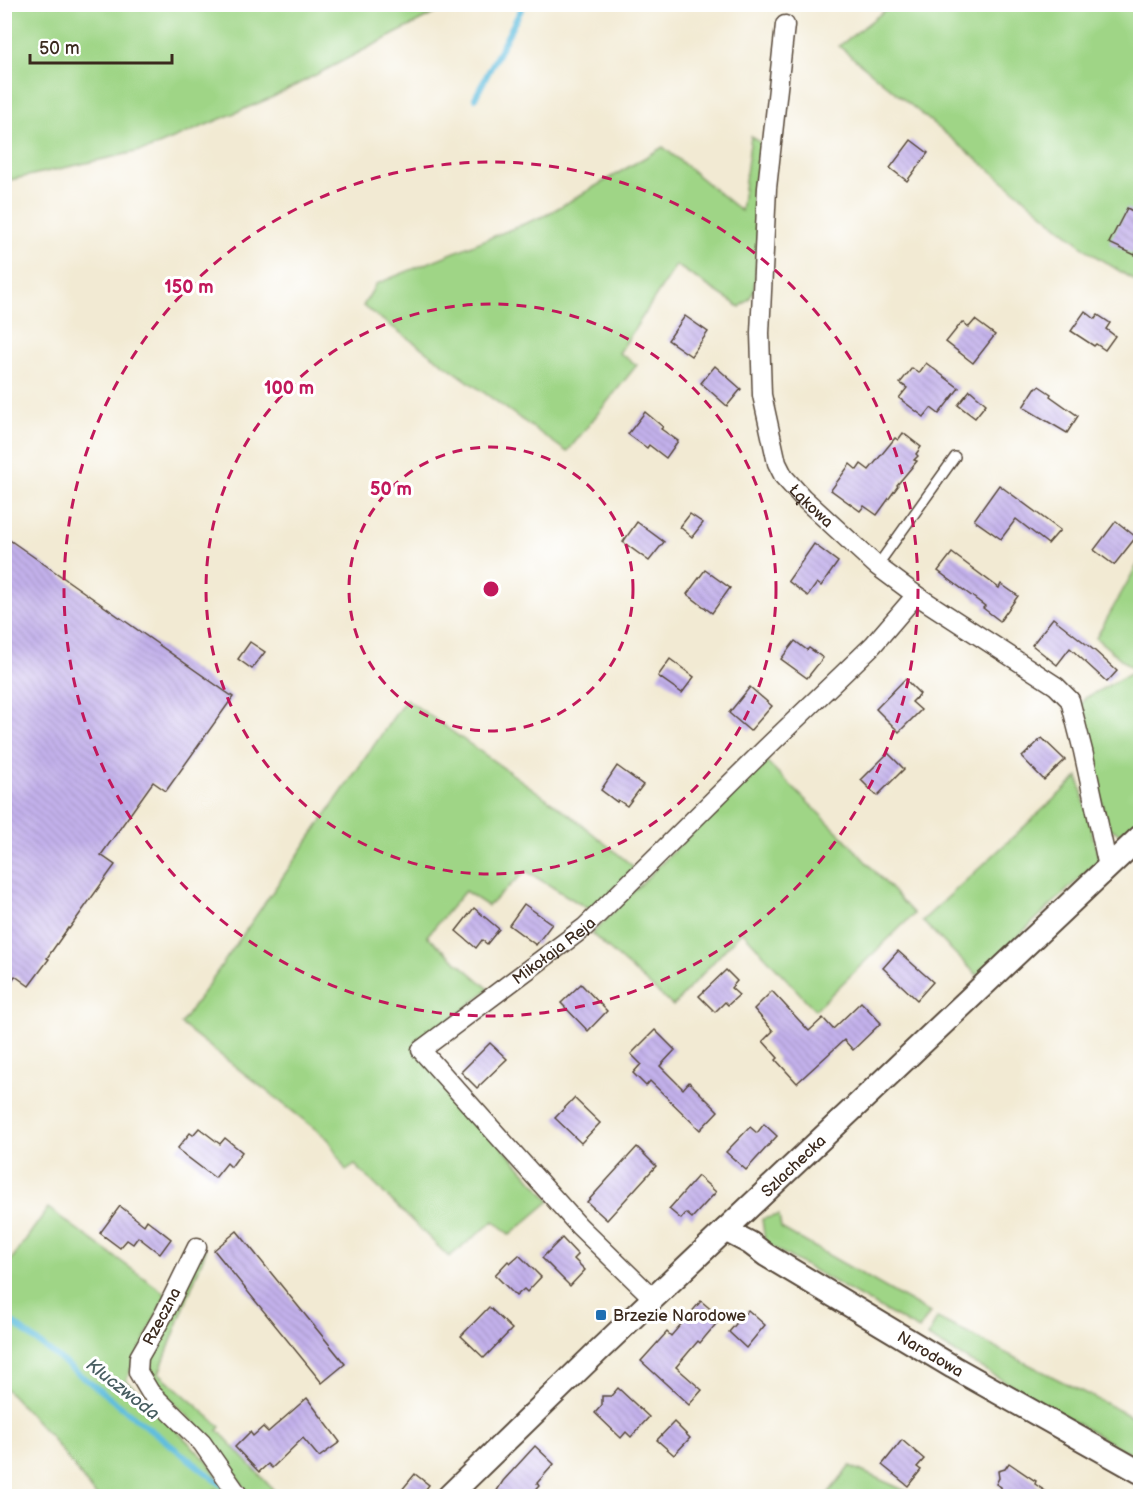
<svg xmlns="http://www.w3.org/2000/svg" width="1145" height="1501" font-family="'Balsamiq Sans',sans-serif">
<style>
.grass{fill:#9fd586;stroke:#6d8052;stroke-width:1.5}
.lines{fill:none;stroke-linecap:round;stroke-linejoin:round}
.stream{stroke:#60bede;stroke-width:6}
.building{fill:url(#building-back-hatch)}
.service-casing{stroke:#564739;stroke-width:12}
.minor-casing{stroke:#564739;stroke-width:21}
.tertiary-casing{stroke:#564739;stroke-width:26}
.service{stroke:#fff;stroke-width:9}
.minor{stroke:#fff;stroke-width:18}
.tertiary{stroke:#fff;stroke-width:22}
.ring{fill:none;stroke:#c2185b;stroke-width:3;stroke-dasharray:10 8}
.poi-dot{fill:#1f6fb2;stroke:#fff;stroke-width:2}
.labels{text-anchor:middle;stroke-width:6;stroke-linejoin:round;paint-order:stroke}
.street-label{font-size:16px;fill:#3b2a1e;stroke:#fff}
.poi-label{font-size:16px;fill:#3b2a1e;stroke:#fff;text-anchor:start}
.water-label{font-size:18px;font-style:italic;fill:#485e61;stroke:#fff}
.centre{fill:#c2185b;stroke:#fff;stroke-width:3}
.ring-label{font-size:18px;text-anchor:middle;font-weight:bold;fill:#c2185b;stroke:#fff;stroke-width:6;stroke-linejoin:round;paint-order:stroke}
</style>
<defs>
<pattern id="building-back-hatch" width="6" height="6" patternUnits="userSpaceOnUse" patternTransform="scale(1.5)"><rect width="6" height="6" fill="#c3b1eb"/><path d="M-1 5l2 2M0 0l6 6M5-1l2 2" fill="none" stroke="#a898c9"/></pattern>
</defs>
<rect width="100%" height="100%" fill="#fff"/>
<filter id="ink" filterUnits="userSpaceOnUse"><feTurbulence type="fractalNoise" baseFrequency=".0167" numOctaves="2"/><feDisplacementMap in="SourceGraphic" scale="12" xChannelSelector="R" yChannelSelector="G"/><feConvolveMatrix kernelMatrix="1 2 1 2 8 2 1 2 1" color-interpolation-filters="sRGB"/></filter>
<filter id="wash" filterUnits="userSpaceOnUse"><feTurbulence type="fractalNoise" baseFrequency=".008" numOctaves="4" result="noise"/><feDisplacementMap in="SourceGraphic" scale="24" xChannelSelector="R" yChannelSelector="G"/><feGaussianBlur stdDeviation="1.35" result="paint"/><feColorMatrix in="noise" values="0 0 0 0 0 0 0 0 0 0 0 0 0 0 0 0 0 1.4 0 .05"/><feComposite in="paint" operator="in"/></filter>
<g filter="url(#wash)">
<rect width="100%" height="100%" fill="#f2ead3"/>
<!-- grass -->
<g class="grass">
<polygon points="4,5 5,4 451,5 273,97 149,149 5,181"/>
<polygon points="892,5 1140,5 1140,281 1137,282 1092,254 839,46"/>
<polygon points="751,136 765,146 754,291 749,299 740,307 676,265 619,353 637,365 567,452 363,306 376,284 546,215 663,147 741,211"/>
<polygon points="1140,560 1140,819 1122,835 1107,827 1081,704 1085,698 1135,671 1096,638"/>
<polygon points="406,699 570,815 634,867 593,912 526,871 488,906 465,891 427,936 489,989 416,1048 550,1201 510,1235 494,1221 449,1257 355,1165 346,1171 328,1139 181,1024"/>
<polygon points="764,759 844,838 914,914 815,1010 742,931 673,1006 592,934"/>
<polygon points="1078,777 1099,860 977,975 922,921"/>
<polygon points="48,1208 166,1294 126,1380 208,1462 230,1496 223,1496 215,1489 213,1496 96,1496 51,1437 5,1388 4,1261 9,1263"/>
<polygon points="779,1215 781,1228 930,1313 919,1330 765,1243 762,1219"/>
<polygon points="202,1247 206,1250 159,1373 221,1427 218,1430 279,1496 250,1496 209,1437 150,1379 152,1353"/>
<polygon points="937,1318 1140,1421 1140,1460 928,1337"/>
<polygon points="850,1466 917,1496 826,1496"/>
</g>
<g class="lines">
<!-- stream -->
<g class="stream">
<polyline points="475,98 524,4"/>
<polyline points="4,1316 222,1485"/>
</g>
</g>
<g id="blocks">
<!-- building -->
<g class="building">
<polygon points="911,140 928,153 907,181 890,168"/>
<polygon points="1127,208 1140,215 1140,244 1135,255 1109,243"/>
<polygon points="1085,311 1095,319 1098,315 1110,323 1106,329 1115,336 1105,350 1096,344 1094,346 1071,331"/>
<polygon points="685,316 708,332 691,356 668,340"/>
<polygon points="975,320 995,335 973,363 946,342 962,322 969,327"/>
<polygon points="926,363 959,388 939,414 931,408 924,417 899,398 907,388 900,383 912,368 919,373"/>
<polygon points="715,366 741,389 727,406 701,383"/>
<polygon points="1039,386 1051,394 1050,396 1078,416 1067,433 1023,407 1036,387 1037,388"/>
<polygon points="970,390 986,404 975,418 958,405"/>
<polygon points="645,412 663,427 661,429 678,441 666,458 649,445 647,448 628,434"/>
<polygon points="903,433 921,447 916,454 918,456 914,460 917,461 897,485 898,486 877,515 864,506 860,511 831,490 850,464 857,470 861,464 869,470 895,438 898,440"/>
<polygon points="999,485 1060,530 1048,544 1016,519 1001,539 974,520"/>
<polygon points="690,514 703,523 692,537 680,527"/>
<polygon points="1116,521 1136,537 1114,565 1094,550"/>
<polygon points="637,522 664,542 649,561 623,542"/>
<polygon points="4,536 233,697 166,791 153,782 101,855 115,865 69,929 68,928 47,958 49,959 29,986 15,976 4,992"/>
<polygon points="814,544 838,562 821,586 817,583 808,596 788,581"/>
<polygon points="952,553 999,588 1001,584 1018,596 1000,621 983,608 985,606 938,571"/>
<polygon points="705,570 730,588 712,613 687,594"/>
<polygon points="1053,618 1095,651 1117,671 1107,682 1070,648 1057,665 1032,645"/>
<polygon points="795,641 807,650 809,648 823,658 807,678 781,659"/>
<polygon points="250,642 265,652 252,669 238,659"/>
<polygon points="670,659 694,677 682,693 658,676"/>
<polygon points="905,679 920,694 912,702 921,710 899,732 876,709"/>
<polygon points="750,687 772,706 750,731 729,713"/>
<polygon points="1042,738 1065,760 1044,780 1022,757"/>
<polygon points="888,753 904,769 877,796 861,780"/>
<polygon points="617,766 643,785 627,806 618,800 617,802 601,790"/>
<polygon points="524,904 552,924 536,945 509,925"/>
<polygon points="474,908 499,929 487,944 482,940 476,948 456,931"/>
<polygon points="898,951 933,982 917,1000 883,968"/>
<polygon points="726,970 737,981 731,988 739,995 728,1005 725,1002 715,1012 699,996"/>
<polygon points="581,984 607,1011 588,1031 561,1003"/>
<polygon points="772,991 809,1031 823,1018 833,1029 861,1002 881,1023 853,1050 844,1040 797,1083 776,1060 778,1058 763,1041 773,1031 754,1009"/>
<polygon points="655,1030 675,1050 660,1066 683,1089 689,1082 718,1111 700,1130 650,1081 646,1086 633,1073 641,1064 631,1054"/>
<polygon points="490,1043 507,1059 477,1088 461,1072"/>
<polygon points="574,1098 600,1123 581,1143 555,1118"/>
<polygon points="764,1124 777,1136 746,1170 726,1152 750,1127 757,1133"/>
<polygon points="199,1128 220,1144 225,1138 242,1152 231,1167 227,1163 215,1178 177,1149 190,1133 193,1135"/>
<polygon points="637,1147 656,1166 607,1220 587,1202"/>
<polygon points="698,1176 716,1192 692,1218 686,1213 681,1219 669,1209"/>
<polygon points="120,1206 144,1225 147,1220 171,1239 160,1254 138,1237 133,1244 127,1240 120,1248 100,1233"/>
<polygon points="237,1231 345,1364 322,1383 214,1250"/>
<polygon points="562,1238 578,1255 574,1259 585,1270 570,1286 542,1258"/>
<polygon points="519,1255 541,1277 527,1292 524,1289 516,1296 495,1275 508,1261 510,1263"/>
<polygon points="701,1301 721,1318 700,1343 698,1341 676,1367 702,1390 689,1405 641,1361 667,1332 671,1336"/>
<polygon points="489,1307 512,1329 484,1358 461,1336"/>
<polygon points="748,1310 765,1325 746,1348 729,1332"/>
<polygon points="618,1388 649,1417 631,1437 626,1432 621,1438 595,1413 602,1405 602,1396 611,1396"/>
<polygon points="307,1398 340,1442 319,1457 303,1438 272,1468 268,1464 259,1472 235,1447 250,1432 253,1436 263,1427 268,1432"/>
<polygon points="674,1422 690,1438 674,1455 657,1440"/>
<polygon points="902,1440 924,1459 917,1467 921,1470 908,1486 882,1465"/>
<polygon points="535,1446 554,1464 537,1483 539,1486 529,1497 493,1497 503,1481"/>
<polygon points="1009,1463 1034,1480 1036,1481 1035,1484 1054,1497 1014,1497 1010,1494 1002,1496 1001,1487 996,1484 999,1478 998,1471 1005,1469"/>
<polygon points="415,1474 429,1485 420,1497 396,1497"/>
</g>
</g>
</g>
<g filter="url(#ink)">
<use href="#blocks" fill-opacity="0" stroke="#564739" stroke-width="1.5"/>
<g class="lines">
<!-- service casing -->
<g class="service-casing">
<polyline id="service" points="877,566 955,457"/>
</g>
<!-- minor casing -->
<g class="minor-casing">
<g id="minor">
<path id="s1" d="M785,25L767,188L760,333L762,395L777,463L784,477L803,498L877,566L916,595L1056,686L1070,700L1083,751L1108,867"/>
<polyline points="197,1247 165,1312 139,1357 138,1372 150,1392 202,1443 239,1496"/>
<path id="s2" d="M654,1299L579,1226L421,1050L585,927L765,749L873,645L916,595"/>
</g>
</g>
<!-- tertiary casing -->
<g class="tertiary-casing">
<g id="tertiary">
<path id="s3" d="M725,1230L750,1243L766,1255L953,1367L1140,1472"/>
<path id="s4" d="M449,1496L597,1352L725,1230L1140,837"/>
</g>
</g>
<!-- service -->
<use href="#service" class="service"/>
<!-- minor -->
<use href="#minor" class="minor"/>
<!-- tertiary -->
<use href="#tertiary" class="tertiary"/>
</g>
</g>
<!-- distance rings -->
<g class="ring">
<circle cx="491" cy="589" r="142"/>
<circle cx="491" cy="589" r="285"/>
<circle cx="491" cy="589" r="427"/>
</g>
<!-- markers -->
<rect class="poi-dot" x="595" y="1309" width="12" height="12" rx="3"/>
<g class="labels">
<!-- street labels -->
<g class="street-label">
<text dy="6" stroke="none"><textPath href="#s1" startOffset="496">Łąkowa</textPath></text>
<text dy="6" stroke="none"><textPath href="#s2" startOffset="507">Mikołaja Reja</textPath></text>
<text dy="6" stroke="none"><textPath href="#s4" startOffset="477">Szlachecka</textPath></text>
<text transform="translate(161 1316) rotate(-62)" y="6">Rzeczna</text>
<text dy="6" stroke="none"><textPath href="#s3" startOffset="240">Narodowa</textPath></text>
</g>
<!-- poi labels -->
<g class="poi-label">
<text x="613" y="1321">Brzezie Narodowe</text>
</g>
<!-- water labels -->
<g class="water-label">
<text transform="translate(123 1389) rotate(38)" y="6">Kluczwoda</text>
</g>
</g>
<circle cx="491" cy="589" r="9" class="centre"/>
<g class="ring-label">
<text x="189" y="293">150 m</text>
<text x="289" y="394">100 m</text>
<text x="391" y="495">50 m</text>
</g>
<!-- margin -->
<rect width="1145" height="1501" fill="none" stroke="#fff" stroke-width="24"/>
<!-- scale -->
<path d="M30 54v9h142v-9" fill="none" stroke="#3b2a1e" stroke-width="3"/>
<text x="39" y="54" font-size="18" fill="#3b2a1e" stroke="#ffffff" stroke-width="4.5" paint-order="stroke">50 m</text>
</svg>
